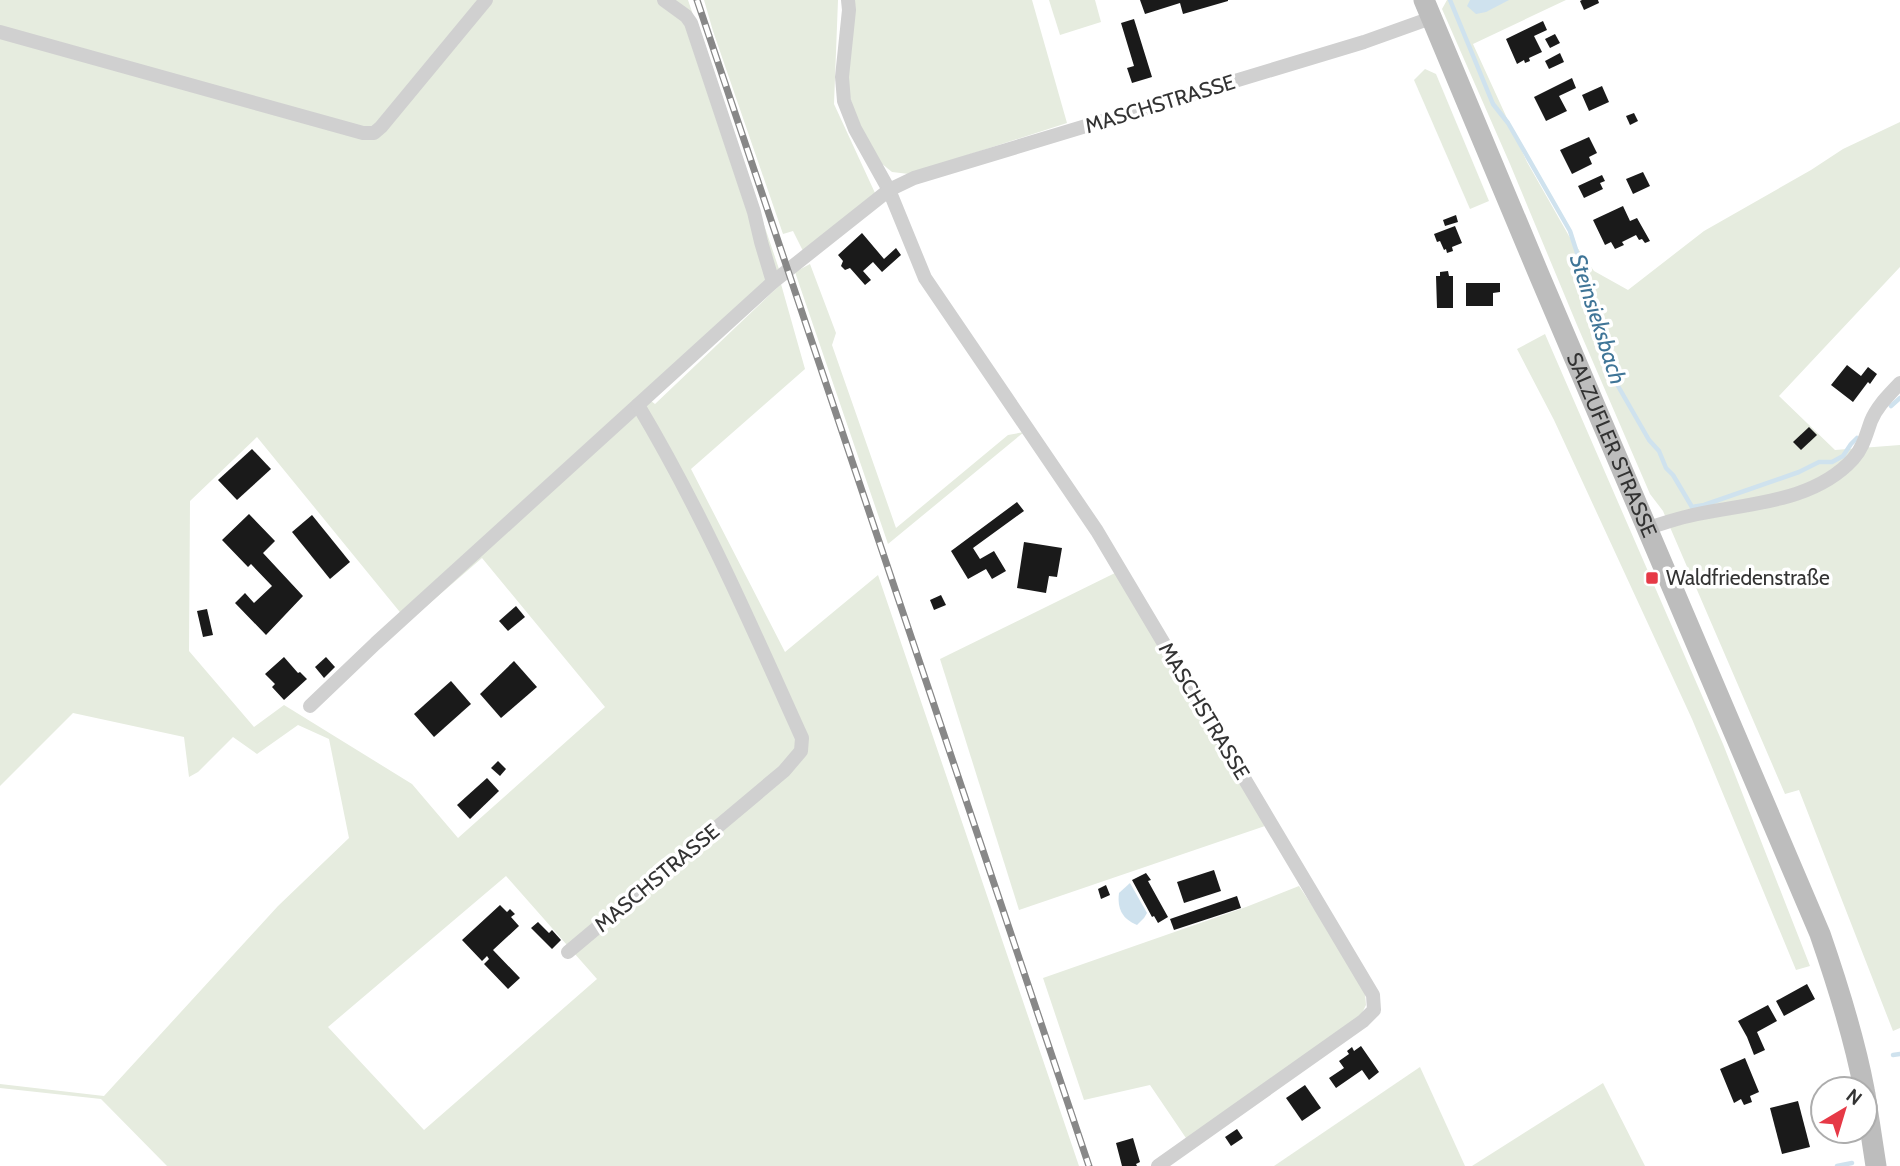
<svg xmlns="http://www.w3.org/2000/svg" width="1900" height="1166" font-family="Cabin,sans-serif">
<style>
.green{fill:#e6ecdf;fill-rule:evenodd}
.water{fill:#cfe2ee}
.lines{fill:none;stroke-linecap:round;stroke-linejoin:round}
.stream{stroke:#cfe2ee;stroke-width:4.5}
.building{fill:#1a1a1a}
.street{stroke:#d0d0d0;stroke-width:14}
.secondary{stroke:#bdbdbd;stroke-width:21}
.rail-casing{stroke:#888;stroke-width:7}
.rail{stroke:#fff;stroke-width:4.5;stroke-dasharray:13;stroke-linecap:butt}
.poi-dot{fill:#e63946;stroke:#fff;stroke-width:2.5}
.labels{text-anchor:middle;stroke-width:7;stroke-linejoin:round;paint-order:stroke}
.street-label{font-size:21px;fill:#333;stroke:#fff}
.poi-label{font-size:21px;fill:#333;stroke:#fff;text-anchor:start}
.water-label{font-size:23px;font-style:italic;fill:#3f7597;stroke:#fff}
</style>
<rect width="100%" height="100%" fill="#fff"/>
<!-- green -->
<g class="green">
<path d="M0,0H688L779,269L642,394L655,404L781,284L805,369L691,469L785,652L878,575L1079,1166H167L101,1099L0,1088V1084L104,1096L278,906L349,838L329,739L298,725L257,754L233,737L198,772L189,777L184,737L73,713L0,786ZM257,437L408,622L482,558L605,707L458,838L412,784L284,705L254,727L189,651L190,501ZM506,876L597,979L424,1130L328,1027Z"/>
<polygon points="704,0 838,0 834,104 875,193 804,253 793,231 783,234 713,31"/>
<polygon points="852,0 1032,0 1067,123 909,174 892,172 876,159 856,118 846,83"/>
<polygon points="1049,0 1095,0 1101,22 1060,35"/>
<polygon points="1447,0 1566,0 1473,44 1527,162 1569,236 1594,271 1628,290 1704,231 1811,170 1843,149 1900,122 1900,267 1779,396 1835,450 1900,445 1900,1028 1893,1031 1799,790 1785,794 1663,511 1650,494 1577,325 1510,164 1442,9"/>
<polygon points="1425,69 1436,74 1489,201 1470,209 1414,80"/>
<polygon points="810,264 836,333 832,345 896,528 1008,435 1024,432 888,544 795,272"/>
<polygon points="1545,334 1723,744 1810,966 1796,970 1692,719 1554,420 1517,349"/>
<polygon points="1117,572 1265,826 1019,910 940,659"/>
<polygon points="1299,886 1325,925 1365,993 1366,1005 1360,1017 1188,1141 1150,1085 1084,1100 1043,978 1246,907"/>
<polygon points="1420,1067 1465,1166 1274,1166"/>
<polygon points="1603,1083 1645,1166 1472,1166"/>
</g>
<!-- water -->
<g class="water">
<polygon points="1470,0 1509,0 1486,12 1476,14 1467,6"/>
<path d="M1130,883L1147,913L1144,918L1137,925C1122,919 1117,908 1119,893Z"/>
</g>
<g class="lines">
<!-- stream -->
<g class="stream">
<polyline points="1450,0 1493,104 1508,123 1570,231 1579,259 1583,282 1589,295 1596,329 1606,359 1618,386 1649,440 1659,451 1666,468 1673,475 1692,507 1704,505 1799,472 1819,462 1832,462 1843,456 1851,444 1857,438"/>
<polyline points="1891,406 1900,398"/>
<polyline points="1893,1055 1900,1054"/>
<polyline points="1837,1166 1852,1163"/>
</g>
</g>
<!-- building -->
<g class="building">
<polygon points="1140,0 1228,0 1228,1 1183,14 1180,3 1145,14"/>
<polygon points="1582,0 1598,0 1599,3 1584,10 1580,1"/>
<polygon points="1134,19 1152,77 1132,83 1127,68 1134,66 1121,23"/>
<polygon points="1543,21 1547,30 1534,36 1542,52 1529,58 1530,61 1525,63 1524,60 1517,64 1506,39"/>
<polygon points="1555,34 1560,43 1550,48 1545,39"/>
<polygon points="1560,53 1564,62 1549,69 1545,61"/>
<polygon points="1572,78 1576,88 1559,96 1567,111 1546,121 1534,97"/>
<polygon points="1602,86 1609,102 1589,111 1582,95"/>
<polygon points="1634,113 1638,121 1630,125 1626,116"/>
<polygon points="1589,137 1597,153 1589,157 1592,164 1572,174 1560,150"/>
<polygon points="1643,172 1650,186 1633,194 1626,179"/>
<polygon points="1602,175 1605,181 1600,183 1603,189 1584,198 1578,186"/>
<polygon points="1623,206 1630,221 1637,218 1650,241 1645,243 1642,239 1639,240 1636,235 1622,242 1624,245 1615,249 1611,242 1605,245 1593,220"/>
<polygon points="1456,215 1458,222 1445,226 1443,220"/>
<polygon points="1455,226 1462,243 1452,247 1453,251 1447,253 1446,249 1444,250 1440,241 1437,242 1434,234"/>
<polygon points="862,233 884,259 896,248 901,255 882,272 873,262 863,271 871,280 865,285 850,268 845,270 841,266 843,261 838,255"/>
<polygon points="1448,271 1449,276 1453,276 1453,308 1437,308 1436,276 1440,276 1440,272"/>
<polygon points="1466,283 1500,283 1500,292 1493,293 1493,306 1466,306"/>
<polygon points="1847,365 1861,376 1868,367 1877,374 1870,384 1868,382 1853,402 1831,385"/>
<polygon points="1809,427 1817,435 1801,450 1793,442"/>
<polygon points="252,449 271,469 237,500 218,480"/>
<polygon points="1017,502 1024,511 973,548 980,559 994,551 1006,571 992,579 986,569 968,579 951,551"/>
<polygon points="249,514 275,541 263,553 303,596 266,635 235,603 245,593 254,603 272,586 251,564 248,567 222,540"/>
<polygon points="312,515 350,562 330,579 292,532"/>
<polygon points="1024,542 1062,548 1057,577 1049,576 1046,593 1017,588"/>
<polygon points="941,595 946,605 934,610 930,600"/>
<polygon points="516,606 525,617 508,631 499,621"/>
<polygon points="207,609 213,635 203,637 197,611"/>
<polygon points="284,657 298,673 300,672 307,679 284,700 272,687 275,684 265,674"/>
<polygon points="326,657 335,667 324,678 315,667"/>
<polygon points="514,661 537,687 501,718 480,694"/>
<polygon points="451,681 471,704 434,737 414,714"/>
<polygon points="498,761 506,769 500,776 491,768"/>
<polygon points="487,778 499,791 470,819 457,805"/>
<polygon points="1214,870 1221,891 1184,903 1177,882"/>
<polygon points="1146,873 1151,880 1148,881 1168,917 1158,923 1154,916 1152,917 1132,880"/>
<polygon points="1106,885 1110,895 1101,899 1098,889"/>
<polygon points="1237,896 1241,908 1174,930 1170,919"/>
<polygon points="500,905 507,912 510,909 515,914 511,917 519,926 493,950 520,978 508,989 484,964 489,959 487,956 482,961 462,940"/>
<polygon points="538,922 549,933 552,930 561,940 552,949 531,928"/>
<polygon points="1807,984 1815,999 1784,1016 1776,1001"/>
<polygon points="1768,1005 1777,1021 1757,1032 1765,1050 1754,1055 1747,1037 1738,1021"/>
<polygon points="1361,1046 1379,1072 1369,1080 1362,1070 1336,1088 1329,1078 1344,1068 1339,1061 1349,1054 1347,1051 1352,1047 1354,1051"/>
<polygon points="1745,1058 1759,1092 1750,1096 1752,1102 1744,1105 1741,1099 1734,1103 1720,1069"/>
<polygon points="1305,1085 1321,1108 1302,1121 1286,1098"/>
<polygon points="1798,1101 1810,1147 1782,1154 1770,1108"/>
<polygon points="1237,1129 1243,1138 1231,1146 1225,1137"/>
<polygon points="1133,1138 1140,1162 1136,1164 1137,1166 1122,1166 1116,1143"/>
</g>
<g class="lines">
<!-- street -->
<g class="street">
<polyline points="664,0 686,16 691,23 754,212 761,242 773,282"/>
<polyline points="848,0 849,10 842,77 844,101 855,129 889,190 925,278 1097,531 1373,995 1374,1010 1363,1021 1158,1166"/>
<polyline points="0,32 363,133 374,133 381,127 486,0"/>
<path d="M1648,528C1661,524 1675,519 1689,516C1744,503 1812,504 1853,459C1863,448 1866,435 1871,421C1877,406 1889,395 1900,383"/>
<polyline points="310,706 376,643 773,282 889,190 914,178 1364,42 1431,18"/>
<path d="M568,952L784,771L801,751L802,738C751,625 702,512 638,405"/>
</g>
<!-- secondary -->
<g class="secondary">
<path id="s1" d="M1424,0L1540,277L1820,934C1838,986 1854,1036 1864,1089"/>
<polyline points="1865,1094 1876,1166"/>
</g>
<!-- rail casing -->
<g class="rail-casing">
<polyline id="rail" points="697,0 1089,1166"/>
</g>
<!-- rail -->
<use href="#rail" class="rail"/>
</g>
<!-- markers -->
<rect class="poi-dot" x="1645" y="571" width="14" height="14" rx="3.5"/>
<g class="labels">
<!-- street labels -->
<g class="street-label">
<text transform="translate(1160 104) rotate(-17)" y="7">MASCHSTRASSE</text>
<text dy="7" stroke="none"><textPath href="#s1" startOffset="483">SALZUFLER STRASSE</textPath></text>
<text transform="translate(1204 711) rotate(59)" y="7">MASCHSTRASSE</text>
<text transform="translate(657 878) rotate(-40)" y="7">MASCHSTRASSE</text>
</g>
<!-- poi labels -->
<g class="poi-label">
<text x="1666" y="585">Waldfriedenstraße</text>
</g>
<!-- water labels -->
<g class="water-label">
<text transform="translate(1598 319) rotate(72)" y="8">Steinsieksbach</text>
</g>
</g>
<!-- north arrow -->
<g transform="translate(1844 1110) rotate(38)"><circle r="33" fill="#ffffff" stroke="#adadad" stroke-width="2"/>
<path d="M0-5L12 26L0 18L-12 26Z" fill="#e63946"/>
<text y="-10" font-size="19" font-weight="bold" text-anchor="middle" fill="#333333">N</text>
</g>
</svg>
